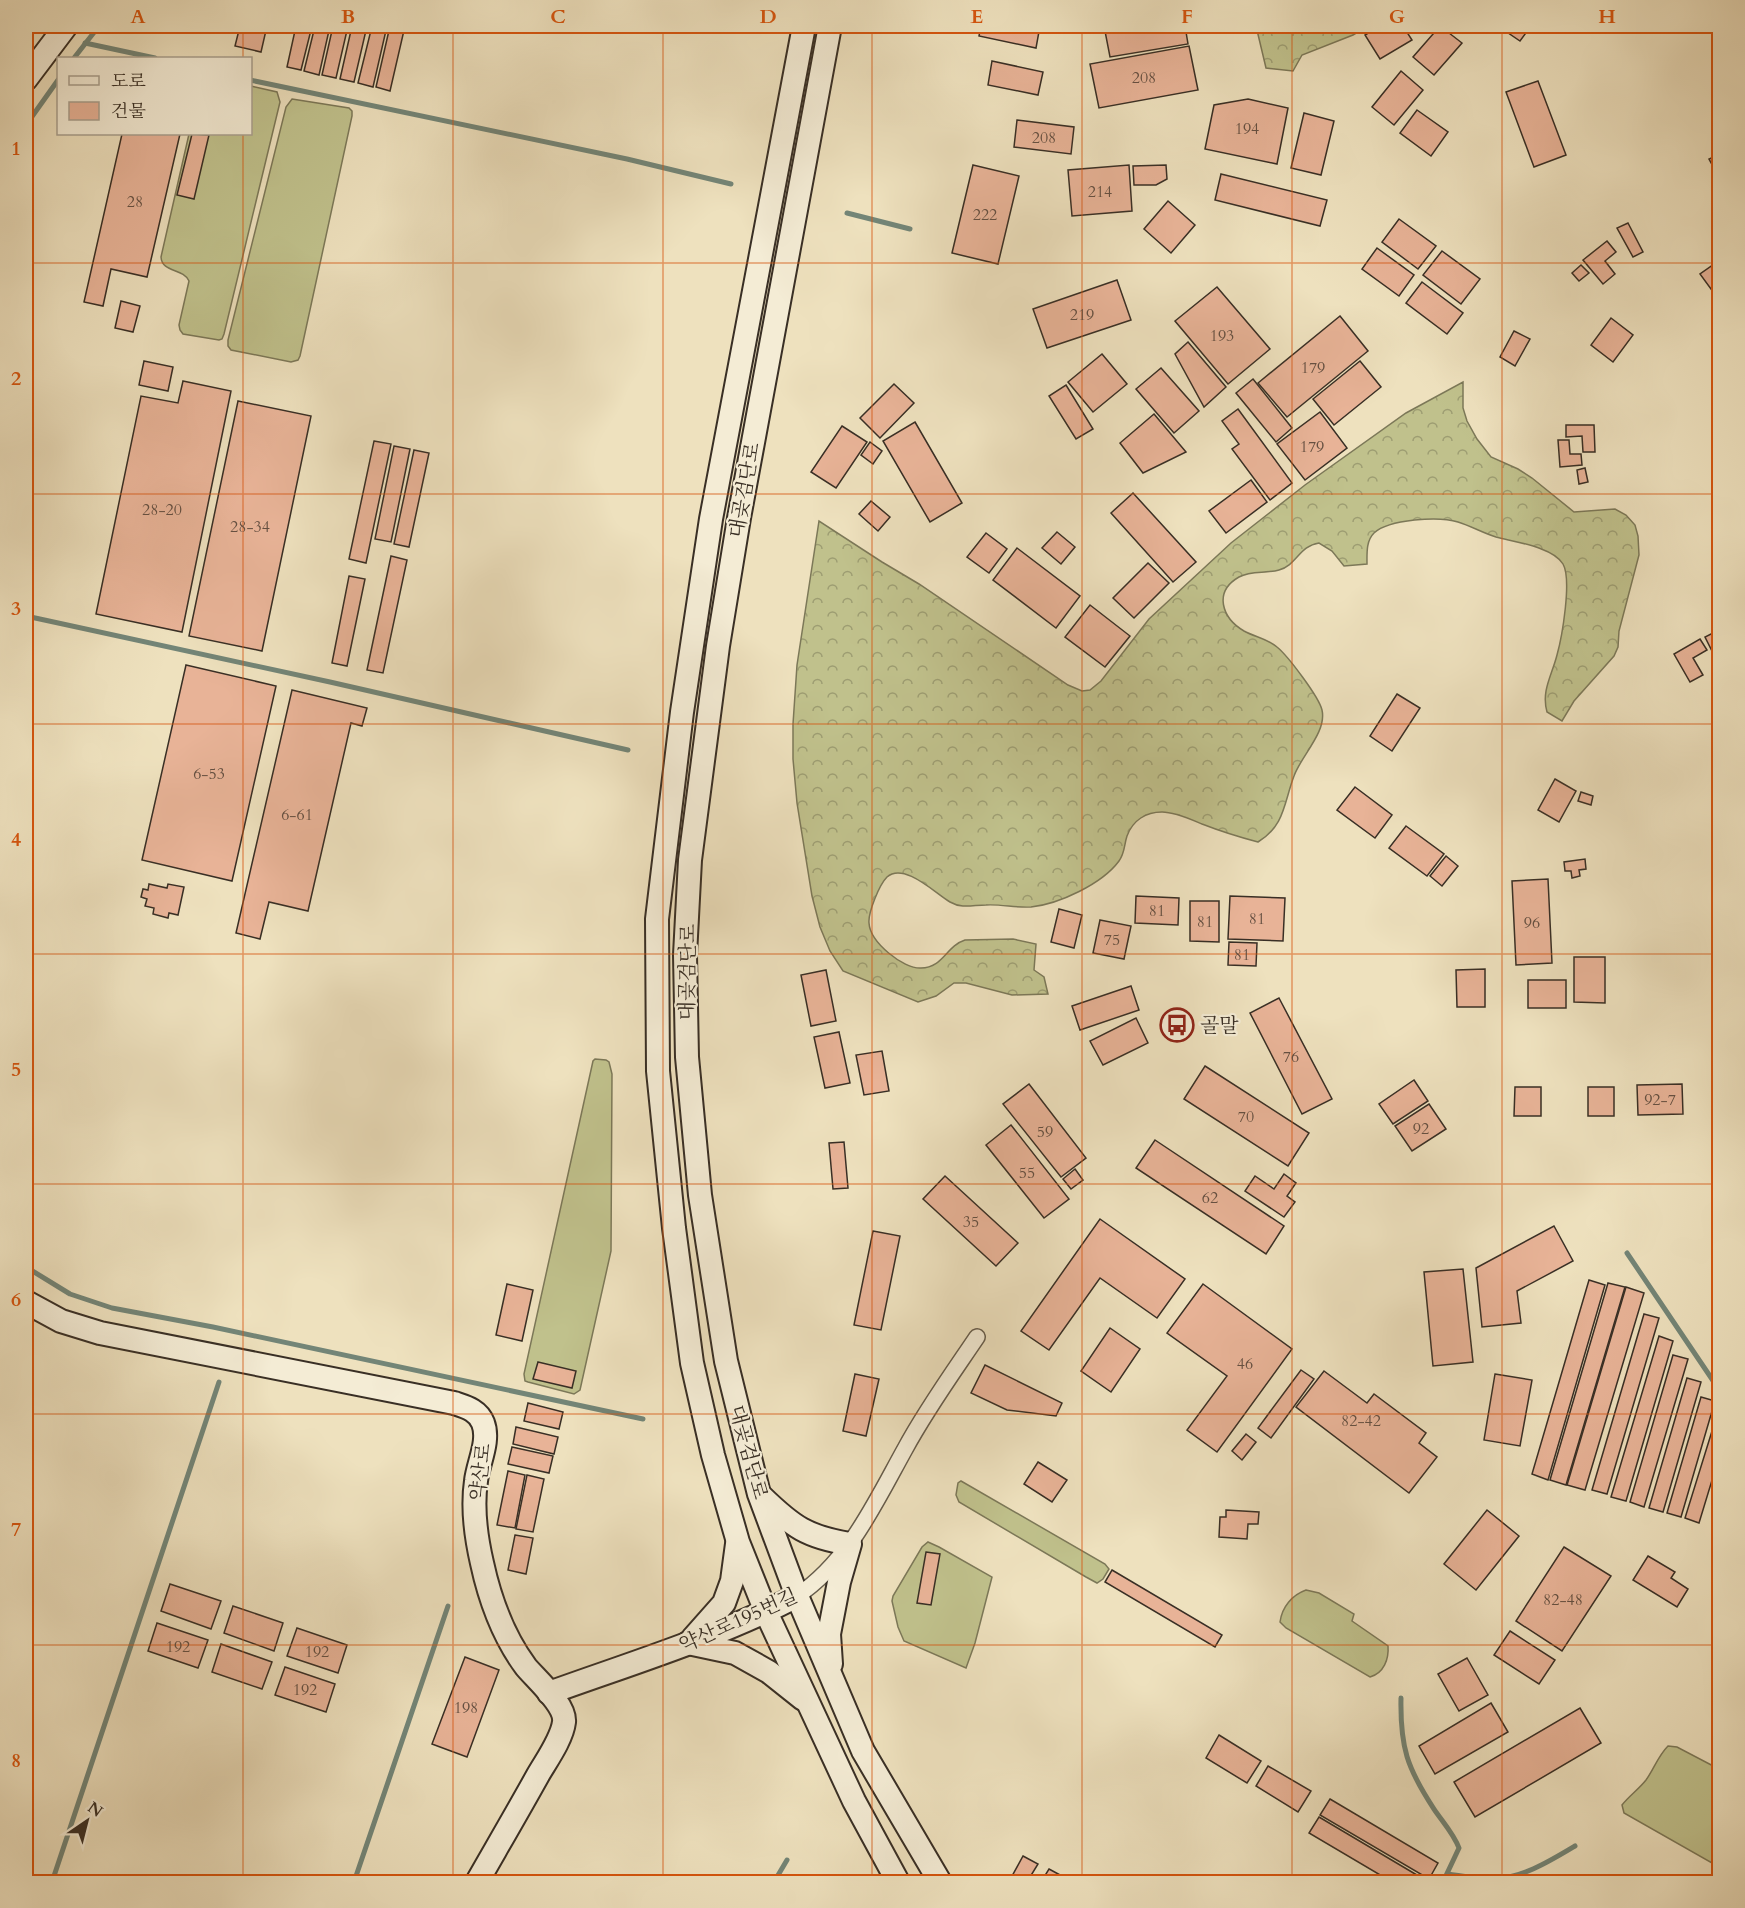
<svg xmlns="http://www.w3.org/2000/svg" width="1745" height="1908" font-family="Cardo,'Noto Serif KR',serif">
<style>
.forest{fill:url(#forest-crowns);stroke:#7c7858;stroke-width:1.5}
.garden{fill:#c0c18c;stroke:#7c7858;stroke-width:1.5}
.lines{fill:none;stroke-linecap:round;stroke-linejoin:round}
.stream{stroke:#738577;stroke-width:5}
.building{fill:#e8b397;stroke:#392f25;stroke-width:1.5}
.street-casing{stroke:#665c4b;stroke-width:18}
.secondary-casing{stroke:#392f25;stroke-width:26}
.street{stroke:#f4ecd5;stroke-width:15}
.secondary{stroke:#f4ecd5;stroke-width:22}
.grid{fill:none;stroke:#d6550e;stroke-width:1.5;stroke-opacity:0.55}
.labels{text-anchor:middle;stroke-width:4.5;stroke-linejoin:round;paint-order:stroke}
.number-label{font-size:16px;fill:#655042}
.street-label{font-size:20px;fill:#392f25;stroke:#f4ecd5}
.poi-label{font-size:20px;fill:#392f25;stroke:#f4ecd5;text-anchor:start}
.neatline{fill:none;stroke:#d6550e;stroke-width:2}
.grid-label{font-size:20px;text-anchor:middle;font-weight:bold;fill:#d6550e}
</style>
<defs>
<pattern id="forest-crowns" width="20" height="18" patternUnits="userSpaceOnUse" patternTransform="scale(1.5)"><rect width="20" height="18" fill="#c0c18c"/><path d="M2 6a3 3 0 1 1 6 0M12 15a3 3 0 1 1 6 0" fill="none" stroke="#9d9d72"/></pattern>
</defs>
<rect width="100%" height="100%" fill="#eee1be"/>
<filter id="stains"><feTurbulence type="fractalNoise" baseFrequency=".00333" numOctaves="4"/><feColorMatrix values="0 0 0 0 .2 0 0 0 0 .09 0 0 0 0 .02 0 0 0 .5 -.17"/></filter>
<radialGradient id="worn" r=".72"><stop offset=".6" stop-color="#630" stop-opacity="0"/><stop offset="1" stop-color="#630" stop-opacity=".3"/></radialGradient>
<!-- forest -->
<g class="forest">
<polygon points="1256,26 1368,26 1353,35 1302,55 1293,71 1266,68"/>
<path d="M1463,382V408L1467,421L1477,439L1491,457L1518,469L1532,478L1574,512L1615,509L1626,515L1635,525L1638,536L1639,555L1619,631L1618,647L1614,656L1574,701L1562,721L1547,712C1541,691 1552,675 1557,655C1562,637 1572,580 1563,564C1553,547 1515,542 1496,537C1483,533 1471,526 1458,522C1439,516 1389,519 1374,533C1366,541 1367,553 1367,564L1344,566L1332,551L1319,543C1299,546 1297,565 1279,570C1265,574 1252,570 1239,577C1213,592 1222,618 1244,631C1255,637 1268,639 1277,647C1288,656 1319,697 1322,710C1327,732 1301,756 1294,776C1284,802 1285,826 1258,842C1239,837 1220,831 1202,824C1190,819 1175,812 1162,812C1146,812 1133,820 1127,836C1124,845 1125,853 1119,861C1102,884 1059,904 1031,907C1016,908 1001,904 986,905C973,905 962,909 950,902C935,893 904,862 887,877C879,885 868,913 869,923C870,942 903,969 921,968C943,968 946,946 965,940L1013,939L1036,944L1034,970L1044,977L1048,994L1012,995L966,983H954L936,996L918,1002L843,971L830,951L820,927L812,896L797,803L793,759V724L797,665L819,521L882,562L919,584L1068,685L1082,691L1090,690L1101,681L1149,619L1231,543L1305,485L1406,413Z"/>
</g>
<!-- garden -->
<g class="garden">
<path d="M251,86L277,92L280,102L224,334L222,339L219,340L183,334L180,330L179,325L189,281C183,268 162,273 161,257L189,134H250Z"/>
<polygon points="292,99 349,108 352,111 352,116 300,356 298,360 291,362 231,350 228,346 228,340 286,107"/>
<polygon points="595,1059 606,1060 609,1062 612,1074 611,1251 580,1390 574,1394 528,1382 525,1381 524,1374 593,1061"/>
<polygon points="961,1481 1105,1564 1109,1569 1103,1579 1097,1583 1086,1577 959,1502 956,1495 958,1483"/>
<polygon points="928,1542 939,1547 992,1577 975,1643 966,1668 904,1641 898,1627 892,1601 893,1596 922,1547"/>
<path d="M1306,1590L1319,1593L1354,1614L1352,1621L1388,1646C1389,1659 1384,1673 1370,1677L1286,1628L1280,1622C1282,1607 1292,1595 1306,1590Z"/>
<path d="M1668,1746L1677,1747L1719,1769V1867L1624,1813L1622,1805C1629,1796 1639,1789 1646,1780C1654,1769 1658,1756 1668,1746Z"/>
</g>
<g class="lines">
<!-- stream -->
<g class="stream">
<polyline points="85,43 155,58"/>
<polyline points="74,58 99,26"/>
<polyline points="250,80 627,159 731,184"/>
<polyline points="26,125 58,80"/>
<polyline points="847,213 910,229"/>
<polyline points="26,616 330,682 628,750"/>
<polyline points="1627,1253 1720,1391"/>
<polyline points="26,1267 70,1294 112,1308 213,1327 643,1419"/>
<path d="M1401,1698C1400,1747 1407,1768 1434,1809C1442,1821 1454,1834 1459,1848L1443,1882"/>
<path d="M1448,1874C1462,1876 1476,1879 1491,1879C1521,1879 1550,1861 1575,1846"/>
<polyline points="52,1882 219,1382"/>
<polyline points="354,1882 448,1606"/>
<polyline points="774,1882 787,1860"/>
</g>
</g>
<!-- building -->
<g class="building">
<polygon points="129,26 144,26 139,33"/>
<polygon points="240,26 267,26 261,52 235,46"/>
<polygon points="296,26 312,26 301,70 287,67"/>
<polygon points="315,26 330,26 319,75 304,71"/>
<polygon points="333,26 348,26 336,78 322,75"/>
<polygon points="352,26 367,26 354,82 340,79"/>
<polygon points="372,26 387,26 373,87 358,83"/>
<polygon points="390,26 405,26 390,91 376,87"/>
<polygon points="981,26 1040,26 1036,48 979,36"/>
<polygon points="1104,26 1185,26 1188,44 1110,57"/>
<polygon points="1380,26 1403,26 1412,40 1380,59 1365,35"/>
<polygon points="1440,26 1462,43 1434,75 1413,57"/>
<polygon points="1498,26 1531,26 1520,41"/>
<polygon points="1189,46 1198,90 1099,108 1090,64"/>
<polygon points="992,61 1043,72 1038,95 988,85"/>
<polygon points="1401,71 1423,90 1394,125 1372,107"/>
<polygon points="1538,81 1566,155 1534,167 1506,92"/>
<polygon points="1248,99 1288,108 1277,164 1205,149 1214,105"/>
<polygon points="1417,110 1448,132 1431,156 1400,133"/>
<polygon points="1304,113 1334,121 1321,175 1291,168"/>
<polygon points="1717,116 1720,117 1720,128 1713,124"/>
<polygon points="1017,120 1074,127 1071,154 1014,147"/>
<polygon points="122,134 180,134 147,277 111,269 103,306 84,302"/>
<polygon points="192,134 209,135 194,199 177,195"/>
<polygon points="1720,154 1720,167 1715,170 1709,159"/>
<polygon points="973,165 1019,176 998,264 952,253"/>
<polygon points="1129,165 1132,211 1072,216 1068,170"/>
<polygon points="1166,165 1167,179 1156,185 1134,185 1133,166"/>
<polygon points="1221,174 1327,200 1320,226 1215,200"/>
<polygon points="1168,201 1195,225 1171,253 1144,229"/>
<polygon points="1399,219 1436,246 1418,269 1382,242"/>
<polygon points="1628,223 1643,252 1633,257 1617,228"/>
<polygon points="1607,241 1616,252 1605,261 1615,274 1603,284 1583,260"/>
<polygon points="1377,248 1414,275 1399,296 1362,269"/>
<polygon points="1442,251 1480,279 1461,304 1423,275"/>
<polygon points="1720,260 1720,300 1719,300 1700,274"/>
<polygon points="1581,265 1589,273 1579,281 1572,273"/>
<polygon points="1117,280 1131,320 1047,348 1033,309"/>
<polygon points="1422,282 1463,313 1447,334 1406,303"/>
<polygon points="1217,287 1270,349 1228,384 1175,321"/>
<polygon points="121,301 140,306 133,332 115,328"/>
<polygon points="1340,316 1368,351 1287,417 1258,383"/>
<polygon points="1611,318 1633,335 1613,362 1591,345"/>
<polygon points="1514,331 1530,339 1515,366 1500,357"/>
<polygon points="1188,342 1226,387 1204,407 1175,354"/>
<polygon points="1102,354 1127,384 1093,412 1068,382"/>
<polygon points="144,361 173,367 168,391 139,385"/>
<polygon points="1360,361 1381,387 1334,425 1313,399"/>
<polygon points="1161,368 1199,411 1174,433 1136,389"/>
<polygon points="1253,379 1292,428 1276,442 1236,393"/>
<polygon points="183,381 231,391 182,632 96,614 141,396 178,403"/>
<polygon points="894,384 914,403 880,438 860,418"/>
<polygon points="1066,385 1093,429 1076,439 1049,396"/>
<polygon points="238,401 311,416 262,651 189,636"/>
<polygon points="1238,409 1292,483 1270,500 1232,449 1239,444 1222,421"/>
<polygon points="1320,412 1347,448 1305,480 1277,444"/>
<polygon points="1154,414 1186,452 1143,473 1120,443"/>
<polygon points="915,422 962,503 930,522 883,441"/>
<polygon points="1566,425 1594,425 1595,452 1583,452 1582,436 1566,437"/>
<polygon points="842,426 867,442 836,488 811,472"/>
<polygon points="1558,440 1569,440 1570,454 1581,454 1582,465 1560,467"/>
<polygon points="374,441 391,444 366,563 349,559"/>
<polygon points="870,442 882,451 873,464 861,455"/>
<polygon points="394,446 410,449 391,542 375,539"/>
<polygon points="414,450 429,453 409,547 394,544"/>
<polygon points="1585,468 1588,482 1579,484 1577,470"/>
<polygon points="1251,480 1267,502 1226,533 1209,511"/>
<polygon points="1133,493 1196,562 1173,582 1111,513"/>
<polygon points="871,501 890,517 878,531 859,514"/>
<polygon points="1057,532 1075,547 1061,564 1042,548"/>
<polygon points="986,533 1007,549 989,573 967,557"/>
<polygon points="1017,548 1080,596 1056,628 993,580"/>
<polygon points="391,556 407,560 383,673 367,670"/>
<polygon points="1148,563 1169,583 1134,618 1113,598"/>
<polygon points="349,576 365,579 347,666 332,663"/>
<polygon points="1090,605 1130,636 1105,667 1065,637"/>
<polygon points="1713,633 1720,644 1718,663 1705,637"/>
<polygon points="1700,639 1707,650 1693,658 1703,675 1690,682 1674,654"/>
<polygon points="186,665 276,686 232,881 142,860"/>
<polygon points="292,690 367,708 362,726 351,723 308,911 269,902 260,939 236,933"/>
<polygon points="1397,694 1420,708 1392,751 1370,736"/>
<polygon points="1555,779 1576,791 1559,822 1538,810"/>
<polygon points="1355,787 1392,815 1375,838 1337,810"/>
<polygon points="1581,792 1593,796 1591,805 1578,801"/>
<polygon points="1406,826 1444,854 1427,876 1389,848"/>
<polygon points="1446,856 1458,866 1442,886 1430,876"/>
<polygon points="1585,859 1586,869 1579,870 1580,876 1572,878 1571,871 1565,871 1564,862"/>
<polygon points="1548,879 1552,963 1516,965 1512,881"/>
<polygon points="149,884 167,888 168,884 184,887 178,915 169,913 168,918 153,914 154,908 145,906 147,899 141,897 143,889 148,890"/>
<polygon points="1136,896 1179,898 1178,925 1135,923"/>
<polygon points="1230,896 1285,898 1283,941 1228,939"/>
<polygon points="1190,901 1219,901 1219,942 1190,941"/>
<polygon points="1059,909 1082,915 1074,948 1051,942"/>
<polygon points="1100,920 1131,926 1124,959 1093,953"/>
<polygon points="1229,942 1257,943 1256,966 1228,965"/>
<polygon points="1574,957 1605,957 1605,1003 1574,1002"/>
<polygon points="1485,969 1485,1007 1457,1007 1456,970"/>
<polygon points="826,970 836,1021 811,1026 801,975"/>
<rect x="1528" y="980" width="38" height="28"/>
<polygon points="1131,986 1139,1010 1080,1030 1072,1006"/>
<polygon points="1279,998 1332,1099 1302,1114 1250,1013"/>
<polygon points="1136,1018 1148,1043 1103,1065 1090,1041"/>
<polygon points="839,1032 850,1083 825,1088 814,1037"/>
<polygon points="882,1051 889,1091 864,1095 856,1055"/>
<polygon points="1205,1066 1309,1133 1288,1166 1184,1099"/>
<polygon points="1414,1080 1428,1101 1393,1124 1379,1104"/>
<polygon points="1029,1084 1086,1158 1061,1177 1003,1104"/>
<polygon points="1682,1084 1683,1114 1638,1115 1637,1085"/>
<polygon points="1515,1087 1541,1087 1541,1116 1514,1116"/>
<rect x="1588" y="1087" width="26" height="29"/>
<polygon points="1429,1104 1446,1129 1412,1151 1395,1126"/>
<polygon points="1011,1125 1069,1199 1044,1218 986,1145"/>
<polygon points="1155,1140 1284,1226 1266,1254 1136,1168"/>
<polygon points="844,1142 848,1188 833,1189 829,1143"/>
<polygon points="1075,1169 1083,1180 1071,1189 1063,1179"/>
<polygon points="1284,1174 1296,1183 1287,1196 1295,1202 1284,1217 1245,1191 1255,1176 1274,1189"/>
<polygon points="945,1176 1018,1243 996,1266 923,1199"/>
<polygon points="1100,1219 1185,1279 1157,1318 1100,1278 1049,1350 1021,1331"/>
<polygon points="1554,1226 1573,1261 1517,1291 1521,1323 1482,1327 1476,1268"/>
<polygon points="873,1231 900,1236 881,1330 854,1325"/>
<polygon points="1463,1269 1473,1362 1433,1366 1424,1272"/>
<polygon points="1589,1280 1605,1285 1548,1480 1532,1474"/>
<polygon points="1608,1283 1625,1287 1566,1485 1550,1480"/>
<polygon points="507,1284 533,1290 522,1341 496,1335"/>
<polygon points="1203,1284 1292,1349 1217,1452 1187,1430 1227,1376 1167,1333"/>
<polygon points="1626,1287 1644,1293 1585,1490 1567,1485"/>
<polygon points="1644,1314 1659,1318 1607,1494 1592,1490"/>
<polygon points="1110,1328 1140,1349 1111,1392 1081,1371"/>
<polygon points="1659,1336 1673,1341 1626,1501 1611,1497"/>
<polygon points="1673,1355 1688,1359 1644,1507 1630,1502"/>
<polygon points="538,1362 576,1371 572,1388 533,1379"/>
<polygon points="985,1365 1062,1403 1056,1416 1007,1410 971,1393"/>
<polygon points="1301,1370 1314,1379 1271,1438 1258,1428"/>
<polygon points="1324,1371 1367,1403 1374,1394 1426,1433 1419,1443 1437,1457 1409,1493 1296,1407"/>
<polygon points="855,1374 879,1379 866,1436 843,1431"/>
<polygon points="1495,1374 1532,1380 1520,1446 1484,1440"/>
<polygon points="1687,1378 1701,1382 1663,1512 1649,1508"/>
<polygon points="1701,1397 1715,1401 1681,1517 1667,1513"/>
<polygon points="528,1403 563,1412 559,1429 524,1421"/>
<polygon points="1717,1415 1720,1416 1720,1454 1699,1523 1685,1518"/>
<polygon points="516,1427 558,1437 554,1454 513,1444"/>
<polygon points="1246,1434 1256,1442 1242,1460 1232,1451"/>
<polygon points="512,1447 553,1456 549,1473 508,1464"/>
<polygon points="1038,1462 1067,1480 1052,1502 1024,1484"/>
<polygon points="508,1471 525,1475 515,1528 497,1525"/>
<polygon points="527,1475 544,1479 533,1532 516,1529"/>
<polygon points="1226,1510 1259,1512 1258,1524 1248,1524 1247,1539 1219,1537 1220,1517 1226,1517"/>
<polygon points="1487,1510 1519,1536 1476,1590 1444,1564"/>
<polygon points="515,1535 533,1538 526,1574 508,1570"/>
<polygon points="1564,1547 1611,1576 1562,1651 1516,1621"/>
<polygon points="926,1552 940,1554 931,1605 917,1603"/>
<polygon points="1648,1556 1675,1572 1671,1578 1688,1589 1677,1607 1633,1580"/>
<polygon points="1112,1570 1222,1635 1215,1647 1105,1582"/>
<polygon points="170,1584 221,1601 211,1629 161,1611"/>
<polygon points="233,1606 283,1623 274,1651 224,1633"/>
<polygon points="157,1623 208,1640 198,1668 148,1651"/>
<polygon points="297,1628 347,1645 338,1673 287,1656"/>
<polygon points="1510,1631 1555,1660 1539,1684 1494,1655"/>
<polygon points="221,1644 272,1662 262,1689 212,1672"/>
<polygon points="465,1657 499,1670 467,1757 432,1744"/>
<polygon points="1467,1658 1488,1695 1459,1711 1438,1674"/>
<polygon points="285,1667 335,1684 326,1712 275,1695"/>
<polygon points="1491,1703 1508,1732 1435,1774 1419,1746"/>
<polygon points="1580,1708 1601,1743 1475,1817 1454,1782"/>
<polygon points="1219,1735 1261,1761 1247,1783 1206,1758"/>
<polygon points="1268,1766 1311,1791 1298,1812 1256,1786"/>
<polygon points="1330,1799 1438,1863 1429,1879 1320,1815"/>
<polygon points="1319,1817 1427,1881 1426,1882 1392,1882 1309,1833"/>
<polygon points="1023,1856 1038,1864 1027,1882 1018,1882 1011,1878"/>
<polygon points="1049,1869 1073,1882 1041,1882"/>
</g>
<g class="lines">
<!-- street casing -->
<g class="street-casing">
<path id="street" d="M797,1596C849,1561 875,1503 905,1449C926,1410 952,1374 977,1337"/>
</g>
<!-- secondary casing -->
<g class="secondary-casing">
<g id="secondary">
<polyline points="804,26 711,519 682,712 657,919 658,1071 674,1228 692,1363 713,1455 738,1542 766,1612 854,1801 898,1882"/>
<polyline points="830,26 739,518 718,646 690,860 685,955 687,1057 700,1195 726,1361 759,1494 797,1596 863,1751 940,1882"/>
<polyline points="26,79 66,26"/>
<path d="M26,1302L61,1321L100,1333L454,1403C466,1407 478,1410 483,1423C490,1441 478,1463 476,1481C472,1508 476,1537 482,1563C490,1600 503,1636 526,1667C536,1679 566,1705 564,1722C562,1739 546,1761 538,1775C518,1811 497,1847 477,1882"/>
<path d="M762,1497C793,1527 807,1537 850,1544L839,1582L829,1634L831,1664"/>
<polyline points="693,1638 724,1603 732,1581 737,1544"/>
<polyline points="688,1643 735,1653 769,1672 803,1699"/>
<path d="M549,1693C632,1663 718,1637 797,1596"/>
</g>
</g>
<!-- street -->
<use href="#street" class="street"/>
<!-- secondary -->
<use href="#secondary" class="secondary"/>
</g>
<!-- grid -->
<path class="grid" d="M243,26V58M453,26V1882M663,26V1882M872,26V1882M1082,26V1882M1292,26V1882M1502,26V1882M243,134V1882M26,263H1720M26,494H1720M26,724H1720M26,954H1720M26,1184H1720M26,1414H1720M26,1645H1720"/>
<!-- icons -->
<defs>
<g id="bus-ring" transform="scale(1.725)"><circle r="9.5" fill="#f4ecd5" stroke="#8f2418" stroke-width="1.5"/><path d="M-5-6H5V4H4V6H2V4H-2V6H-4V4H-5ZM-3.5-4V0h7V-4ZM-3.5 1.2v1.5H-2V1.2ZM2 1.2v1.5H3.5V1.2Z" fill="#8f2418"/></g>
</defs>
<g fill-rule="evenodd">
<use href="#bus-ring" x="1177" y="1025"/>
</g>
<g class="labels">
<!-- number labels -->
<g class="number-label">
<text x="1144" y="83">208</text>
<text x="1247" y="134">194</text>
<text x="1044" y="143">208</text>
<text x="1100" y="197">214</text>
<text x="135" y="207">28</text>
<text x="985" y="220">222</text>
<text x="1082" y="320">219</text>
<text x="1222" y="341">193</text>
<text x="1313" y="373">179</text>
<text x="1312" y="452">179</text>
<text x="162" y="515">28-20</text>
<text x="250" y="532">28-34</text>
<text x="209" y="779">6-53</text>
<text x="297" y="820">6-61</text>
<text x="1157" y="916">81</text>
<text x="1257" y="924">81</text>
<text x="1205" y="927">81</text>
<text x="1532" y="928">96</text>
<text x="1112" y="945">75</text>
<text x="1242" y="960">81</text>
<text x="1291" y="1062">76</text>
<text x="1660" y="1105">92-7</text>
<text x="1246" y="1122">70</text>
<text x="1421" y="1134">92</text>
<text x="1045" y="1137">59</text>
<text x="1027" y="1178">55</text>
<text x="1210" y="1203">62</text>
<text x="971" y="1227">35</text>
<text x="1245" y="1369">46</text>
<text x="1361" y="1426">82-42</text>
<text x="1563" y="1605">82-48</text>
<text x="178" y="1652">192</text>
<text x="317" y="1657">192</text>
<text x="305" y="1695">192</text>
<text x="466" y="1713">198</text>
</g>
<!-- street labels -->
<g class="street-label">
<text transform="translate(744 490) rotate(-80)" y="7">대곶검단로</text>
<text transform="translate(687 972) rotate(-89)" y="7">대곶검단로</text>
<text transform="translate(749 1452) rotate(75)" y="7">대곶검단로</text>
<text transform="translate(480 1472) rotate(-83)" y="7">약산로</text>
<text transform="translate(738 1620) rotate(-24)" y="7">약산로195번길</text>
</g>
<!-- poi labels -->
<g class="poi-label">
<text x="1200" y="1032">골말</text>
</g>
</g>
<!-- margin -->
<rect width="1745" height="1908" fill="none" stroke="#eee1be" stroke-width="66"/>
<!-- legend -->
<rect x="57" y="57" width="195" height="78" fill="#f4ecd5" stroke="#a9a08f" stroke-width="1.5"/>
<rect x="69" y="76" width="30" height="9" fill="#f4ecd5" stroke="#a9a08f" stroke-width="1.5"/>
<text x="111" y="87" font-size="18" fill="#392f25">도로</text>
<rect x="69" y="102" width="30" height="18" fill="#e8b397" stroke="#a9a08f" stroke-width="1.5"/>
<text x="111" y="117" font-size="18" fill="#392f25">건물</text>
<!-- north arrow -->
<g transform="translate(87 1821) rotate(35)" stroke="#f4ecd5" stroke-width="4.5" paint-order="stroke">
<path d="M0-4.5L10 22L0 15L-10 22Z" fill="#392f25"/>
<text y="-9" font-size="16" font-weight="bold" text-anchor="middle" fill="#392f25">N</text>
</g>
<rect x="33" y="33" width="1679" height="1842" class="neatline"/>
<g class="grid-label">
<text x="138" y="23">A</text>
<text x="348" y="23">B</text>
<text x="558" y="23">C</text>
<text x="768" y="23">D</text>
<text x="977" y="23">E</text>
<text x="1187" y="23">F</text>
<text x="1397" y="23">G</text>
<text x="1607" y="23">H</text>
<text x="16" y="155">1</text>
<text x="16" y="385">2</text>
<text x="16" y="615">3</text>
<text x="16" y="846">4</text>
<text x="16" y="1076">5</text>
<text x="16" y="1306">6</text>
<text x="16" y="1536">7</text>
<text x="16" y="1767">8</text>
</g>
<rect width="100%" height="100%" filter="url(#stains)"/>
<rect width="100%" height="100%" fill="url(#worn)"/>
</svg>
